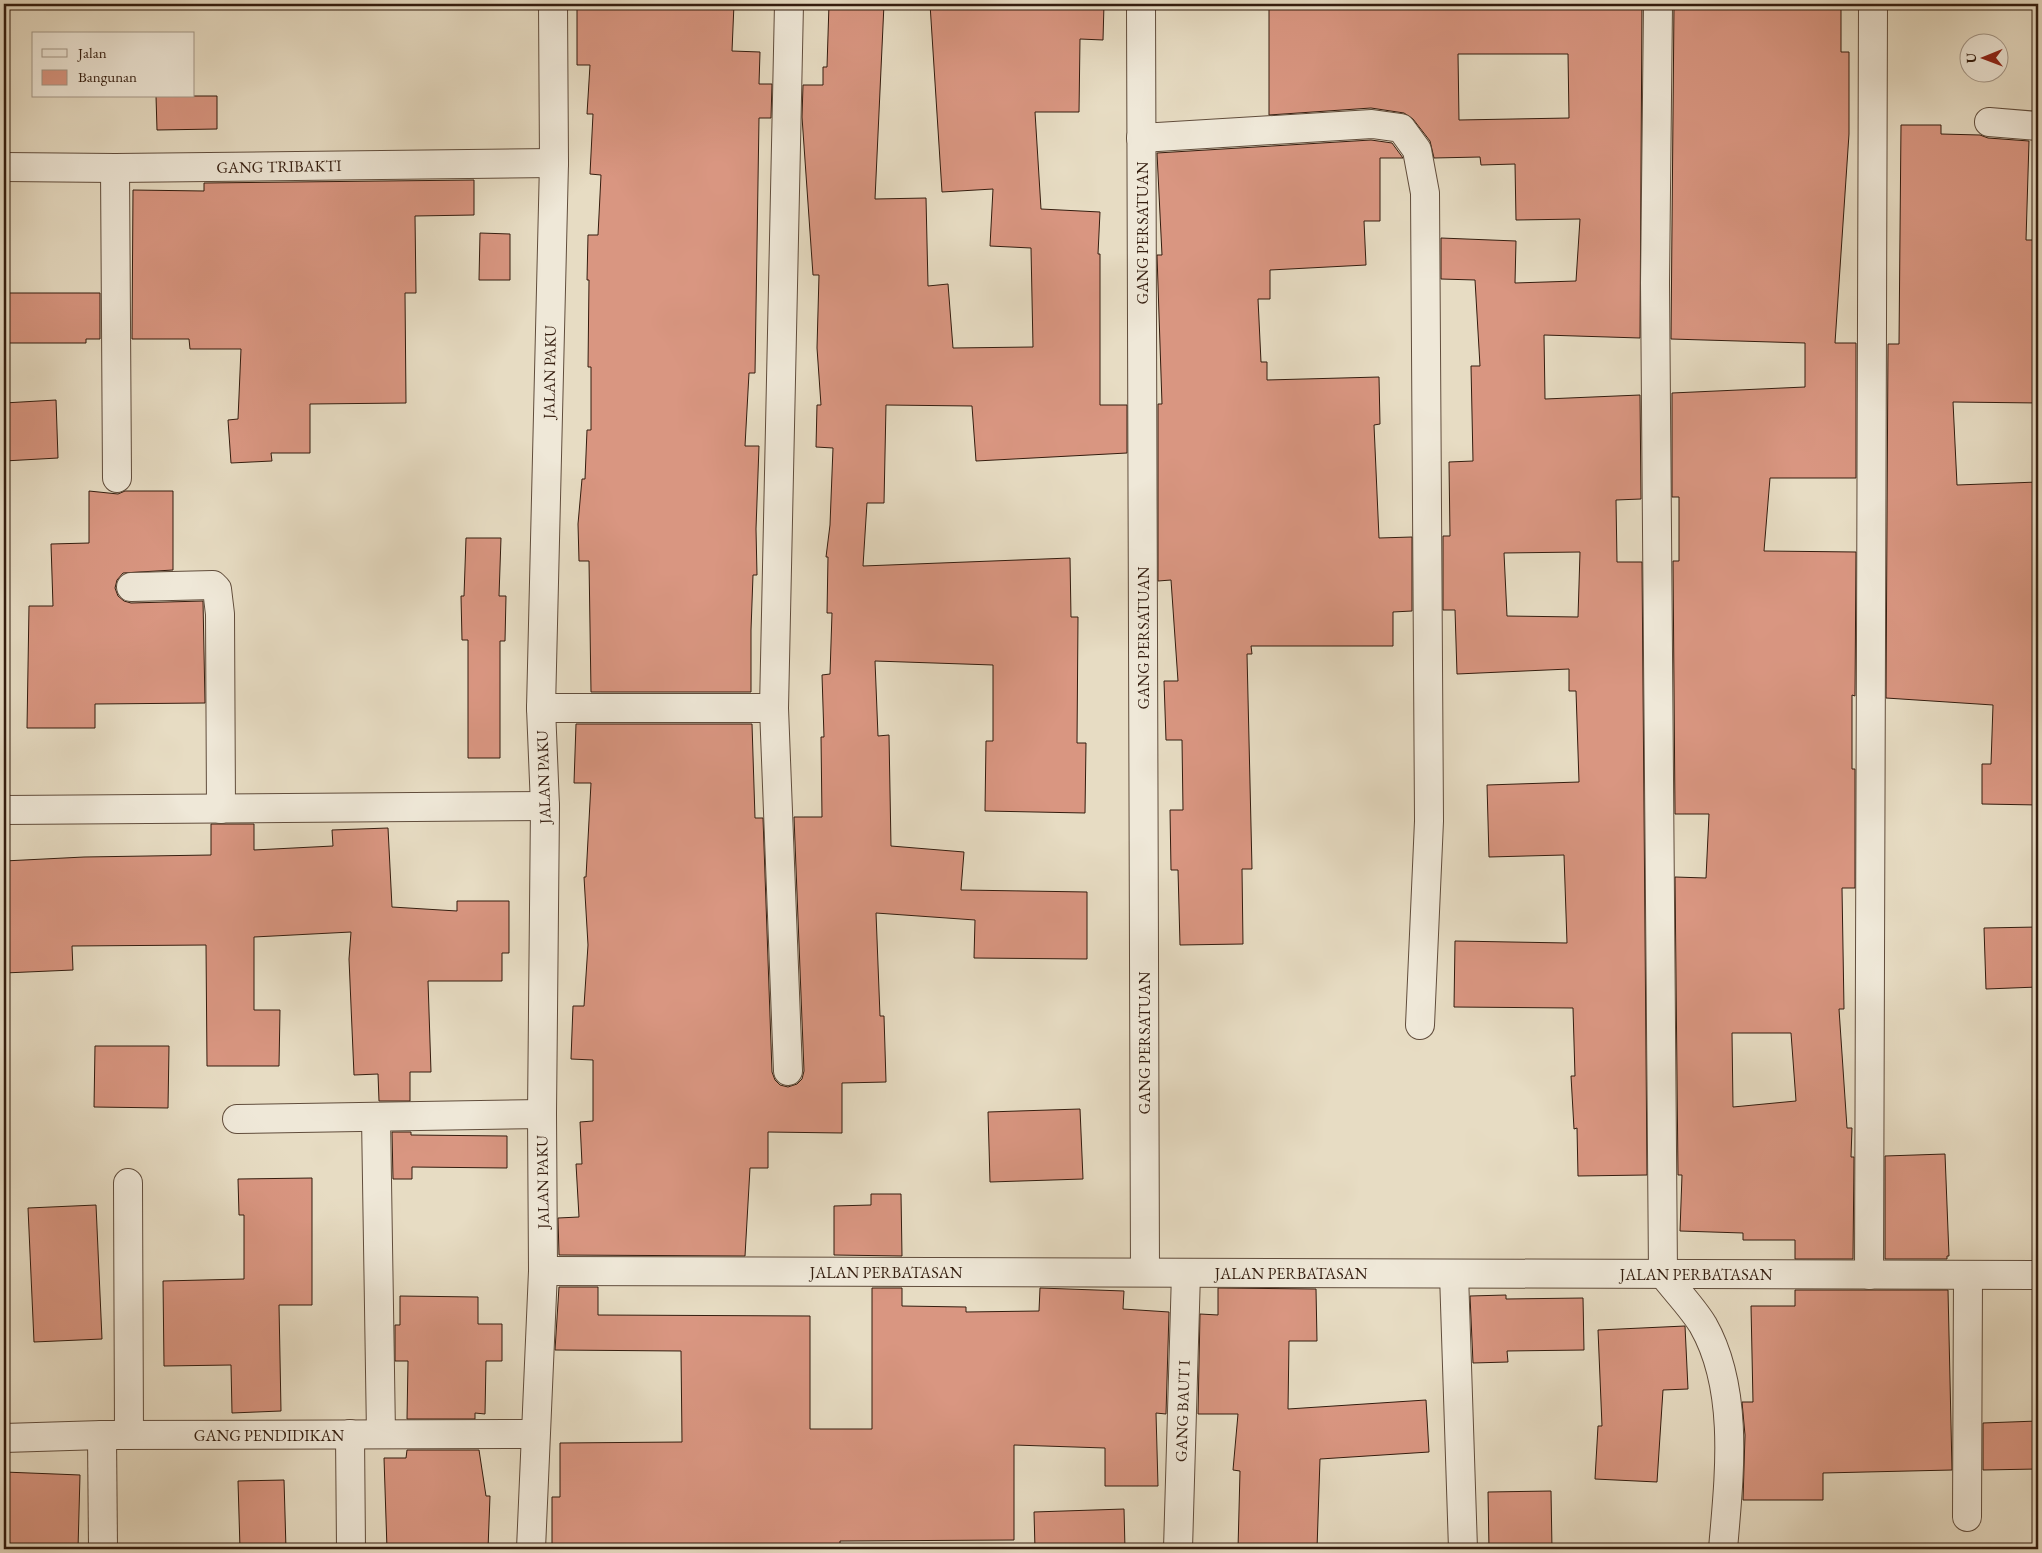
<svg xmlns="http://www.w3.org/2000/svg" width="2042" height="1553" font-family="'EB Garamond',serif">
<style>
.building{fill:#d99681;stroke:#341d0f;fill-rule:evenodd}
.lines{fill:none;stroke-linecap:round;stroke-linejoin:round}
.minor-casing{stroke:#614d3c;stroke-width:30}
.minor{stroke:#efe8d8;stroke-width:28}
.labels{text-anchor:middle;stroke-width:5;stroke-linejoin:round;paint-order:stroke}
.street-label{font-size:16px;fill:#341d0f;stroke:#efe8d8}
</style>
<rect width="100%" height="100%" fill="#e7dcc3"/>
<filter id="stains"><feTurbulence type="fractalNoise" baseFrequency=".004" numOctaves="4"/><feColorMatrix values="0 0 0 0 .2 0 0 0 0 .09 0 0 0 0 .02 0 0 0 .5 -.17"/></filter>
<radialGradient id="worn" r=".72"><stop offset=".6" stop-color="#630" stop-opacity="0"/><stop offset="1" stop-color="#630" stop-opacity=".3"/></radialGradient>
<!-- building -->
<g class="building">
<polygon points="577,4 734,4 732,51 760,52 759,84 772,84 771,118 759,118 755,373 749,373 745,446 759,446 756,529 757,575 753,575 751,630 751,692 591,692 589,561 579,561 578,524 582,479 585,479 587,430 591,430 591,367 588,367 589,280 587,280 588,235 598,235 601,175 590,174 593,114 587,114 590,65 577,65"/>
<polygon points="829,4 884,4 875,199 926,198 928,286 948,284 953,348 1033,347 1031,248 990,246 993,189 942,192 930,4 1104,4 1103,40 1080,39 1079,112 1035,112 1041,209 1100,212 1098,254 1100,254 1100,405 1127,405 1127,453 976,461 972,406 886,405 884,503 867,503 863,566 1070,558 1071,617 1078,617 1077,743 1086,743 1085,813 985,811 986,741 993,741 993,665 875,661 878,736 889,735 891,846 964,852 961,890 1087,892 1087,959 974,958 975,920 876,913 880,1016 884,1016 886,1082 842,1083 842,1133 768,1132 768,1168 750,1168 745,1256 559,1255 558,1218 579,1217 576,1164 582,1164 580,1122 593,1121 593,1060 571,1059 573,1006 584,1006 588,945 584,877 586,877 591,783 574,783 576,724 752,724 755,818 763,818 772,1072 775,1080 780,1085 788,1087 797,1084 802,1079 804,1071 794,817 822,817 821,737 824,737 822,675 830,674 832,613 827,613 828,557 826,557 830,525 833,448 816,447 817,405 821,405 817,348 819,275 813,275 802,117 803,85 823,85 823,67 827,67"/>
<path d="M1269,4H1642L1640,338L1544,335L1545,399L1640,395L1641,499L1616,500L1617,562H1642L1647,1175L1578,1176L1577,1128L1574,1129L1571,1076H1575L1573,1008L1454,1007L1455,941L1567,943L1564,855L1489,857L1487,785L1579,782L1576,691H1569V669L1457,674L1455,610H1443V536H1450L1449,462L1473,461L1471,366H1480L1475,280L1441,279V238L1516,241L1515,283L1576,281L1580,219L1516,220L1515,164L1481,165L1480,157L1434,158L1430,141L1413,119L1404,113L1371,108L1269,115ZM1458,54H1568L1569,118L1459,120ZM1580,552L1578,617L1507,616L1504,553Z"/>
<path d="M1674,4H1760V7L1841,9V52H1849V134L1835,343H1856V478H1770L1764,551L1856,552L1855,696L1852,695V769H1855V888H1842L1844,1009H1839L1847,1128H1852L1851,1157H1854L1853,1259H1795V1240H1743V1233L1680,1231L1682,1175H1678L1675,877L1706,878L1709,814H1675L1673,561H1679V497H1672V393L1805,387V343L1671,339ZM1732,1033H1791L1796,1101L1733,1107Z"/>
<polygon points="156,96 217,96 217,129 157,130"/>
<polygon points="1901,125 1941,125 1941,134 1980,135 1988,138 2029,141 2026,240 2038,240 2038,403 1953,402 1957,485 2038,482 2038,805 1982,804 1982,764 1991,764 1993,705 1886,698 1888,344 1899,344"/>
<polygon points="1371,140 1392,143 1403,158 1380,158 1380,221 1364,221 1366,265 1270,270 1270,299 1258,299 1261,362 1267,362 1267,380 1379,377 1380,424 1374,425 1379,538 1412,537 1412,611 1393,612 1393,646 1251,646 1252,654 1247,654 1252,869 1242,869 1243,944 1180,945 1178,870 1171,870 1170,810 1183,810 1182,740 1166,740 1164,681 1178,681 1171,580 1158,581 1158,404 1162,404 1158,285 1157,255 1162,255 1157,153"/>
<polygon points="474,180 474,215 415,216 416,293 405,293 406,403 310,404 310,453 271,453 272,461 231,463 228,420 238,419 241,349 190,349 189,339 132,339 133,190 204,191 204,183"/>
<polygon points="480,233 510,234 510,280 479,280"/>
<polygon points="4,293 100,293 100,339 86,339 86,343 4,343"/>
<polygon points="56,400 58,458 4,461 4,403"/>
<polygon points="89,491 118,494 125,491 173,491 173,570 123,573 117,580 115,588 118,596 124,601 131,603 203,601 205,703 95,704 95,728 27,728 29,606 53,606 51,544 89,543"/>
<polygon points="466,538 501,538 499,596 506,596 505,641 500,641 500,758 468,758 468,640 462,640 461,596 464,596"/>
<polygon points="211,824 254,824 254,850 333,846 332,830 388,828 392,907 457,911 457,901 509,901 509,953 502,953 502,981 428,981 431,1072 410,1072 410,1101 379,1101 378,1074 354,1075 349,959 351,932 254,937 254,1010 280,1010 279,1066 207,1066 206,945 72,946 73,970 4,973 4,861 84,857 211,855"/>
<polygon points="2038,927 2038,987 1986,989 1984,928"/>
<polygon points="95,1046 169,1046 168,1108 94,1107"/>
<polygon points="1080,1109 1083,1179 990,1182 988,1112"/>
<polygon points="392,1132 411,1132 411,1135 507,1136 507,1168 412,1167 412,1179 393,1179"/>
<polygon points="1945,1154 1949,1256 1947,1256 1947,1259 1885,1259 1885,1156"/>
<polygon points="312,1178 312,1305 279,1305 281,1411 232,1413 231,1365 164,1366 163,1281 244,1279 244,1215 239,1215 238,1179"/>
<polygon points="871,1194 901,1194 902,1256 834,1255 834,1206 871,1205"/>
<polygon points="96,1205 102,1339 34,1342 28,1208"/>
<polygon points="559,1287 598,1287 598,1315 810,1316 810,1429 872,1429 872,1288 902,1288 902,1306 966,1307 966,1312 1039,1311 1040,1288 1124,1291 1123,1309 1169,1312 1166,1414 1156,1413 1158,1486 1105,1486 1105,1448 1014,1445 1014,1540 840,1541 840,1544 700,1544 700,1547 658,1549 552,1549 552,1497 560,1497 560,1443 682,1442 681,1351 555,1350"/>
<polygon points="1218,1288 1316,1289 1317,1341 1289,1341 1288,1409 1426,1400 1429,1452 1320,1459 1317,1549 1238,1549 1240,1471 1233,1470 1238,1414 1198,1414 1200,1314 1218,1315"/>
<polygon points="1795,1290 1948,1290 1952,1470 1823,1473 1823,1500 1743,1500 1745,1435 1742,1402 1753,1402 1751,1306 1795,1306"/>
<polygon points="1506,1295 1506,1299 1583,1298 1584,1350 1507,1351 1508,1362 1473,1363 1470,1296"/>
<polygon points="400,1296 478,1297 478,1324 502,1324 502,1361 486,1361 485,1414 475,1413 475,1419 407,1419 408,1361 395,1361 395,1325 400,1325"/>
<polygon points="1685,1326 1688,1389 1663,1390 1657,1482 1595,1479 1598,1426 1602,1426 1598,1330"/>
<polygon points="2038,1421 2038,1469 1983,1470 1983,1423"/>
<polygon points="407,1450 479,1450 486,1496 490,1496 488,1549 387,1549 384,1458 406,1458"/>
<polygon points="4,1472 80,1475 78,1549 4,1549"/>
<polygon points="284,1480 286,1549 240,1549 238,1481"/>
<polygon points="1551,1491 1552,1549 1489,1549 1488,1492"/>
<polygon points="1124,1509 1125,1549 1035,1549 1034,1512"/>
</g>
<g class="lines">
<!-- minor casing -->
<g class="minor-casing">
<g id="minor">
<polyline points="1141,4 1145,1272"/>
<path d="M1658,4L1655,283L1663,1274C1676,1291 1692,1307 1703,1325C1740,1390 1729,1478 1723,1549"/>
<polyline points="1989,122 2038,126"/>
<polyline points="1141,138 1372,124 1401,128 1417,150 1425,193 1429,821 1420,1025"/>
<polyline points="4,167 115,168 554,163"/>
<polyline points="115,168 117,478"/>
<polyline points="131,587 213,585 217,589 220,614 221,809"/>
<polyline points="541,708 774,708"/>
<polyline points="4,810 545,806"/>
<polyline points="788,1071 774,708 789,4"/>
<polyline points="376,1117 381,1434"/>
<polyline points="237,1119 542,1114"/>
<polyline points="128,1183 129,1435"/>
<polyline points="543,1271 2038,1275"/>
<polyline points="1454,1274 1463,1549"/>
<polyline points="1869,1275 1873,4"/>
<polyline points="350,1434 351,1549"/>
<polyline points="102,1435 103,1549"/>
<polyline points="4,1438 102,1435 535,1434"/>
<polyline points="1967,1517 1968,1275"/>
<polyline points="531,1549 543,1271 542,1114 545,806 541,708 554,163 553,4"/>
<polyline points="1178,1549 1186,1273"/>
</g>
</g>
<!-- minor -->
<use href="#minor" class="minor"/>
</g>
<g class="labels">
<!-- street labels -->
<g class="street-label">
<text transform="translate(279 166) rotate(-1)" y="6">GANG TRIBAKTI</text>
<text transform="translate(1142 233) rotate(-90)" y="6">GANG PERSATUAN</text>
<text transform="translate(549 372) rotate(-89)" y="6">JALAN PAKU</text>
<text transform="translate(1143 638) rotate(-90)" y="6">GANG PERSATUAN</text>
<text transform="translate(543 777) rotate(-92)" y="6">JALAN PAKU</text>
<text transform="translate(1144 1043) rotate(-90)" y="6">GANG PERSATUAN</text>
<text transform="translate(542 1182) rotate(-91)" y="6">JALAN PAKU</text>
<text x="886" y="1278">JALAN PERBATASAN</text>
<text x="1291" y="1279">JALAN PERBATASAN</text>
<text x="1696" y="1280">JALAN PERBATASAN</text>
<text transform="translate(1182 1411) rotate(-88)" y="6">GANG BAUT I</text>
<text x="269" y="1441">GANG PENDIDIKAN</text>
</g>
</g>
<!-- margin -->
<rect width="2042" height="1553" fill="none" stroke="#e7dcc3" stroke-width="20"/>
<rect x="5" y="5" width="2032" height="1543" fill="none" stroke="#341d0f" stroke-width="2.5"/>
<rect x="10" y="10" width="2022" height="1533" fill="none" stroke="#341d0f"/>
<!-- legend -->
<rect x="32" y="32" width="162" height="65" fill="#efe8d8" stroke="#a49788"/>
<rect x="42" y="49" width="25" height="8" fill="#efe8d8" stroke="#a49788"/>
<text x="78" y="58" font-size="15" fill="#341d0f">Jalan</text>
<rect x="42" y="70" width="25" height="15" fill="#d99681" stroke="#a49788"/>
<text x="78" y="82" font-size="15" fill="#341d0f">Bangunan</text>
<!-- north arrow -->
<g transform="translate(1984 58) rotate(269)"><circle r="24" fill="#efe8d8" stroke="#a49788"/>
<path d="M0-4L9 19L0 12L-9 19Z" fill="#8f2418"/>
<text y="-8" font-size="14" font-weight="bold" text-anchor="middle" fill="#341d0f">U</text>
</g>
<rect width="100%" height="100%" filter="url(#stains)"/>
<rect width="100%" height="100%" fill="url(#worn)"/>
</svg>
